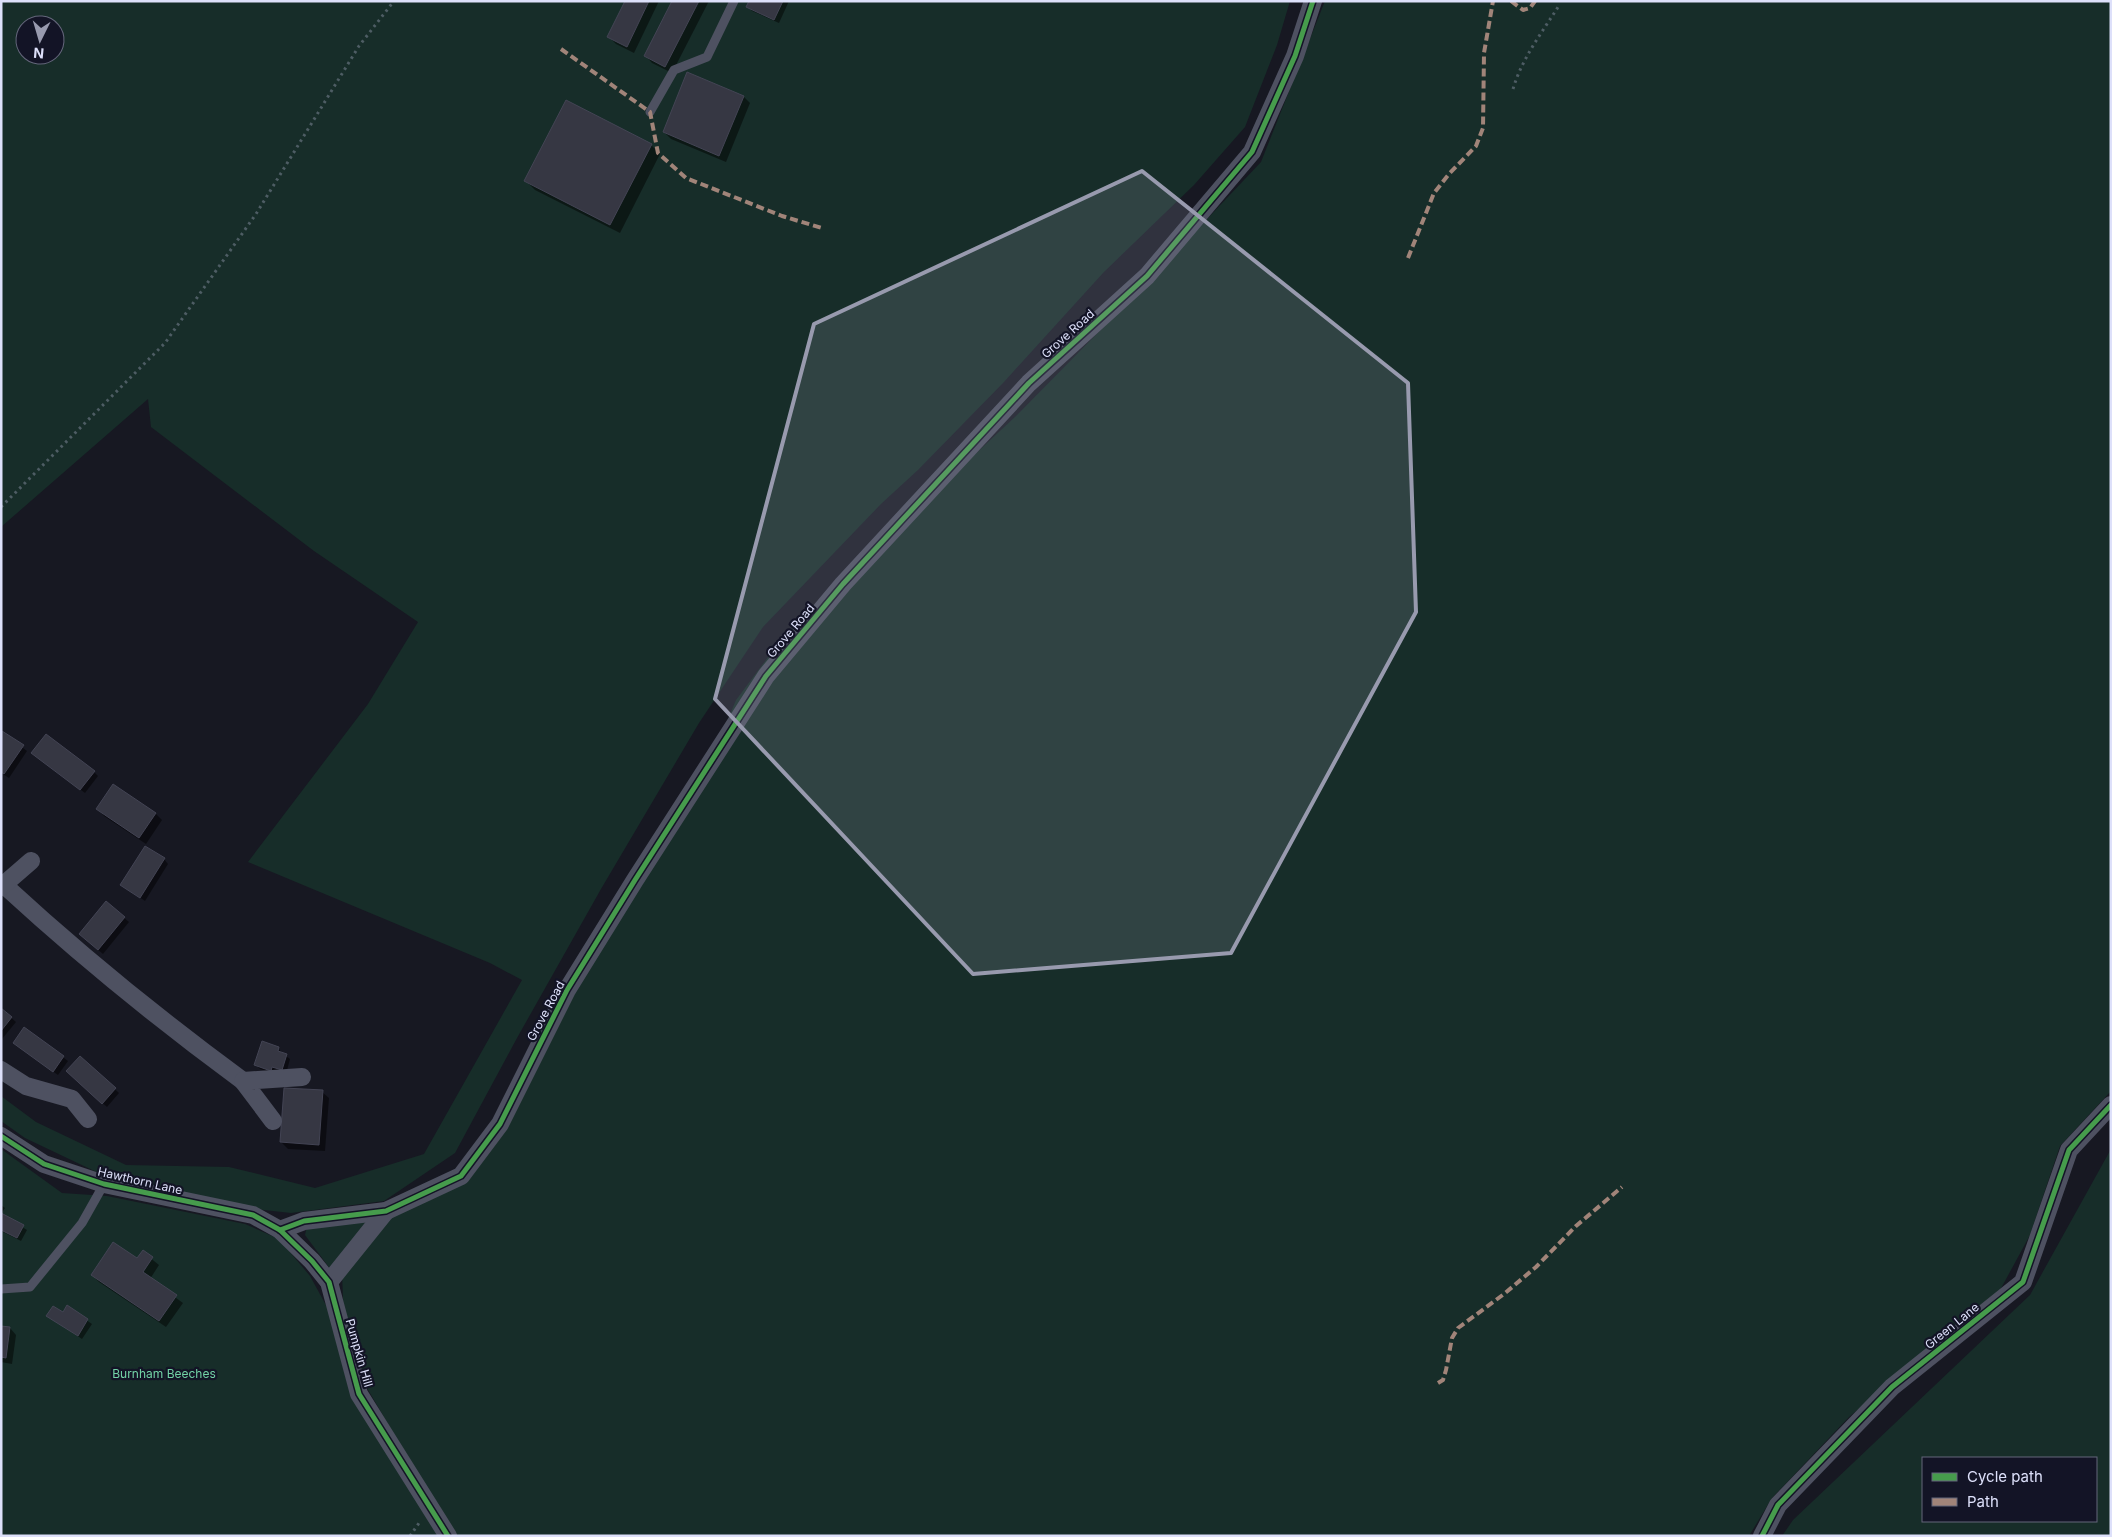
<svg xmlns="http://www.w3.org/2000/svg" width="2112" height="1537" font-family="Inter,sans-serif">
<style>
.green{fill:#172d29;fill-rule:evenodd}
.shadow{fill:#0007}
.building{fill:#363743;stroke:#434454}
.lines{fill:none;stroke-linecap:round;stroke-linejoin:round}
.path{stroke:#4e5d64;stroke-width:3;stroke-dasharray:2.5 4;stroke-linecap:butt}
.service{stroke:#4e5161;stroke-width:9}
.minor{stroke:#4e5161;stroke-width:18}
.quiet{stroke:#a18479;stroke-width:4;stroke-dasharray:8 4;stroke-linecap:butt}
.cycleway-casing{stroke:#131426;stroke-width:8}
.cycleway{stroke:#469c4c;stroke-width:5}
.marked{fill:#989aae;fill-opacity:0.2;stroke:#989aae;stroke-width:4;stroke-linejoin:round}
.labels{text-anchor:middle;stroke-width:4.5;stroke-linejoin:round;paint-order:stroke}
.street-label{font-size:12px;fill:#dde0fa;stroke:#131426}
.park-label{font-size:12px;fill:#72d2a6;stroke:#131426}
</style>
<rect width="100%" height="100%" fill="#171822"/>
<!-- green -->
<g class="green">
<path d="M1,1H1290L1277,45L1245,127L1194,185L1104,272L1004,382L918,470L881,504L763,627L699,723L601,889L517,1038L455,1153L384,1201L291,1213L255,1209L107,1177L25,1138L1,1121V1096L36,1122L126,1165L229,1167L315,1188L424,1154L522,980L490,963L248,862L368,704L418,622L314,551L151,427L148,399L1,527ZM25,25H55V55H25Z"/>
<polygon points="1325,1 2111,1 2111,1091 2060,1146 2030,1235 1999,1292 1849,1417 1772,1498 1749,1536 453,1536 363,1381 344,1323 342,1273 386,1219 451,1185 482,1162 538,1039 700,785 736,700 780,641 826,593 1016,416 1138,292 1261,162"/>
<polygon points="1,1149 62,1193 107,1196 245,1224 279,1239 310,1276 327,1307 349,1390 438,1536 1,1536"/>
<path d="M2111,1149V1536H1782L1793,1520L2030,1295ZM1923,1458H2096V1521H1923Z"/>
<polygon points="369,1221 331,1270 305,1235 307,1226"/>
</g>
<!-- shadow -->
<g class="shadow">
<polygon points="627,1 659,1 634,53 616,44 609,37"/>
<polygon points="674,1 709,1 672,73 652,63 646,56"/>
<polygon points="750,1 789,1 779,23 752,11 748,6"/>
<polygon points="744,97 750,103 726,162 671,139 664,132"/>
<polygon points="651,145 660,154 620,233 535,190 526,181"/>
<polygon points="2,732 27,751 9,778 1,773"/>
<polygon points="37,757 94,772 98,776 85,793"/>
<polygon points="113,785 156,814 162,820 146,844 104,816 98,809"/>
<polygon points="164,859 168,864 145,901 122,885"/>
<polygon points="106,903 129,922 103,954 84,938"/>
<polygon points="1,1009 16,1022 2,1039 1,1038"/>
<polygon points="25,1029 68,1061 58,1075 14,1043"/>
<polygon points="278,1048 282,1053 290,1059 286,1074 275,1074 260,1069 256,1065"/>
<polygon points="80,1057 119,1093 107,1107 68,1071"/>
<polygon points="322,1092 329,1098 325,1151 288,1149 281,1142"/>
<polygon points="1,1205 5,1208 1,1214 27,1230 21,1241 1,1231"/>
<polygon points="143,1252 159,1265 150,1279 183,1303 166,1327 99,1282 92,1275 138,1260"/>
<polygon points="67,1307 92,1324 82,1339 48,1316 63,1313"/>
<polygon points="1,1327 10,1328 16,1335 12,1364 1,1362"/>
</g>
<!-- building -->
<g class="building">
<polygon points="625,1 649,1 627,47 607,37"/>
<polygon points="672,1 699,1 665,67 644,56"/>
<polygon points="749,1 783,1 774,20 746,7"/>
<polygon points="687,72 744,96 719,156 663,132"/>
<polygon points="566,100 652,144 610,225 524,181"/>
<polygon points="2,731 24,745 4,774 1,772"/>
<polygon points="46,734 95,771 80,790 31,753"/>
<polygon points="113,784 156,813 139,838 96,809"/>
<polygon points="145,846 165,858 140,898 120,885"/>
<polygon points="106,901 125,917 98,950 79,934"/>
<polygon points="1,1008 12,1017 1,1031"/>
<polygon points="24,1027 64,1056 53,1072 13,1043"/>
<polygon points="262,1041 279,1047 278,1051 287,1054 282,1070 272,1067 271,1071 254,1065"/>
<polygon points="80,1056 116,1088 102,1104 66,1071"/>
<polygon points="284,1088 323,1090 319,1145 280,1142"/>
<polygon points="1,1213 24,1225 17,1238 1,1230"/>
<polygon points="113,1242 137,1258 143,1250 153,1257 143,1272 177,1295 159,1321 91,1275"/>
<polygon points="67,1305 88,1319 78,1336 46,1316 53,1306 63,1312"/>
<polygon points="1,1326 10,1327 6,1358 1,1357"/>
</g>
<g class="lines">
<!-- path -->
<g class="path">
<path d="M1513,89C1522,58 1543,31 1560,4"/>
<polyline points="1,507 165,343 256,214 359,46 394,1"/>
<polyline points="410,1536 419,1523"/>
</g>
<!-- service -->
<g class="service">
<polyline points="650,112 674,70 707,57 734,1"/>
<polyline points="1,1289 30,1287 82,1223 104,1184"/>
</g>
<!-- minor -->
<g class="minor">
<path d="M4,885C80,955 160,1020 243,1081"/>
<polyline points="1,887 31,861"/>
<polyline points="1,1070 26,1086 72,1099 88,1119"/>
<polyline points="273,1121 243,1081 302,1077"/>
<polyline points="1,1136 44,1164 104,1184 253,1215 280,1230 312,1261 329,1282 359,1394 448,1536"/>
<polyline points="280,1230 304,1221 386,1211 461,1176 500,1124 567,990 635,880 766,676 843,584 1029,383 1147,276 1252,152 1295,56 1313,1"/>
<polyline points="329,1282 386,1211"/>
<polyline points="1762,1536 1778,1505 1892,1387 2023,1282 2069,1150 2111,1105"/>
</g>
<!-- quiet -->
<g class="quiet">
<polyline points="1511,1 1523,10 1530,8 1535,1"/>
<polyline points="561,49 650,112 658,153 686,178 782,216 822,228"/>
<polyline points="1408,258 1434,193 1449,174 1476,146 1483,128 1484,53 1493,1"/>
<polyline points="1438,1383 1443,1380 1446,1370 1452,1338 1458,1328 1504,1294 1536,1267 1576,1226 1622,1187"/>
</g>
<!-- cycleway casing -->
<g class="cycleway-casing">
<g id="cycleway">
<polyline points="1,1136 44,1164 104,1184 253,1215 280,1230 312,1261 329,1282 359,1394 448,1536"/>
<polyline points="280,1230 304,1221 386,1211 461,1176 500,1124 567,990 635,880 766,676 843,584 1029,383 1147,276 1252,152 1295,56 1313,1"/>
<polyline points="1762,1536 1778,1505 1892,1387 2023,1282 2069,1150 2111,1105"/>
</g>
</g>
<!-- cycleway -->
<use href="#cycleway" class="cycleway"/>
</g>
<!-- marked area -->
<path class="marked" d="M1142,171L1408,383L1416,612L1231,953L973,974L715,699L814,324Z"/>
<g class="labels">
<!-- street labels -->
<g class="street-label">
<text transform="translate(1068 334) rotate(-42)" y="4">Grove Road</text>
<text transform="translate(791 631) rotate(-50)" y="4">Grove Road</text>
<text transform="translate(546 1011) rotate(-62)" y="4">Grove Road</text>
<text transform="translate(140 1181) rotate(13)" y="4">Hawthorn Lane</text>
<text transform="translate(1952 1326) rotate(-39)" y="4">Green Lane</text>
<text transform="translate(359 1353) rotate(74)" y="4">Pumpkin Hill</text>
</g>
<!-- park labels -->
<g class="park-label">
<text x="164" y="1378">Burnham Beeches</text>
</g>
</g>
<!-- border -->
<rect width="2112" height="1537" fill="none" stroke="#dde0fa" stroke-width="5"/>
<!-- legend -->
<rect x="1922" y="1457" width="175" height="65" fill="#131426" stroke="#64667b"/>
<rect x="1932" y="1473" width="25" height="8" fill="#469c4c" stroke="#64667b"/>
<text x="1967" y="1482" font-size="15" fill="#dde0fa">Cycle path</text>
<rect x="1932" y="1498" width="25" height="8" fill="#a18479" stroke="#64667b"/>
<text x="1967" y="1507" font-size="15" fill="#dde0fa">Path</text>
<!-- north arrow -->
<g transform="translate(40 40) rotate(185)"><circle r="24" fill="#131426" stroke="#64667b"/>
<path d="M0-4L9 19L0 12L-9 19Z" fill="#989aae"/>
<text y="-8" font-size="14" font-weight="bold" text-anchor="middle" fill="#dde0fa">N</text>
</g>
</svg>
